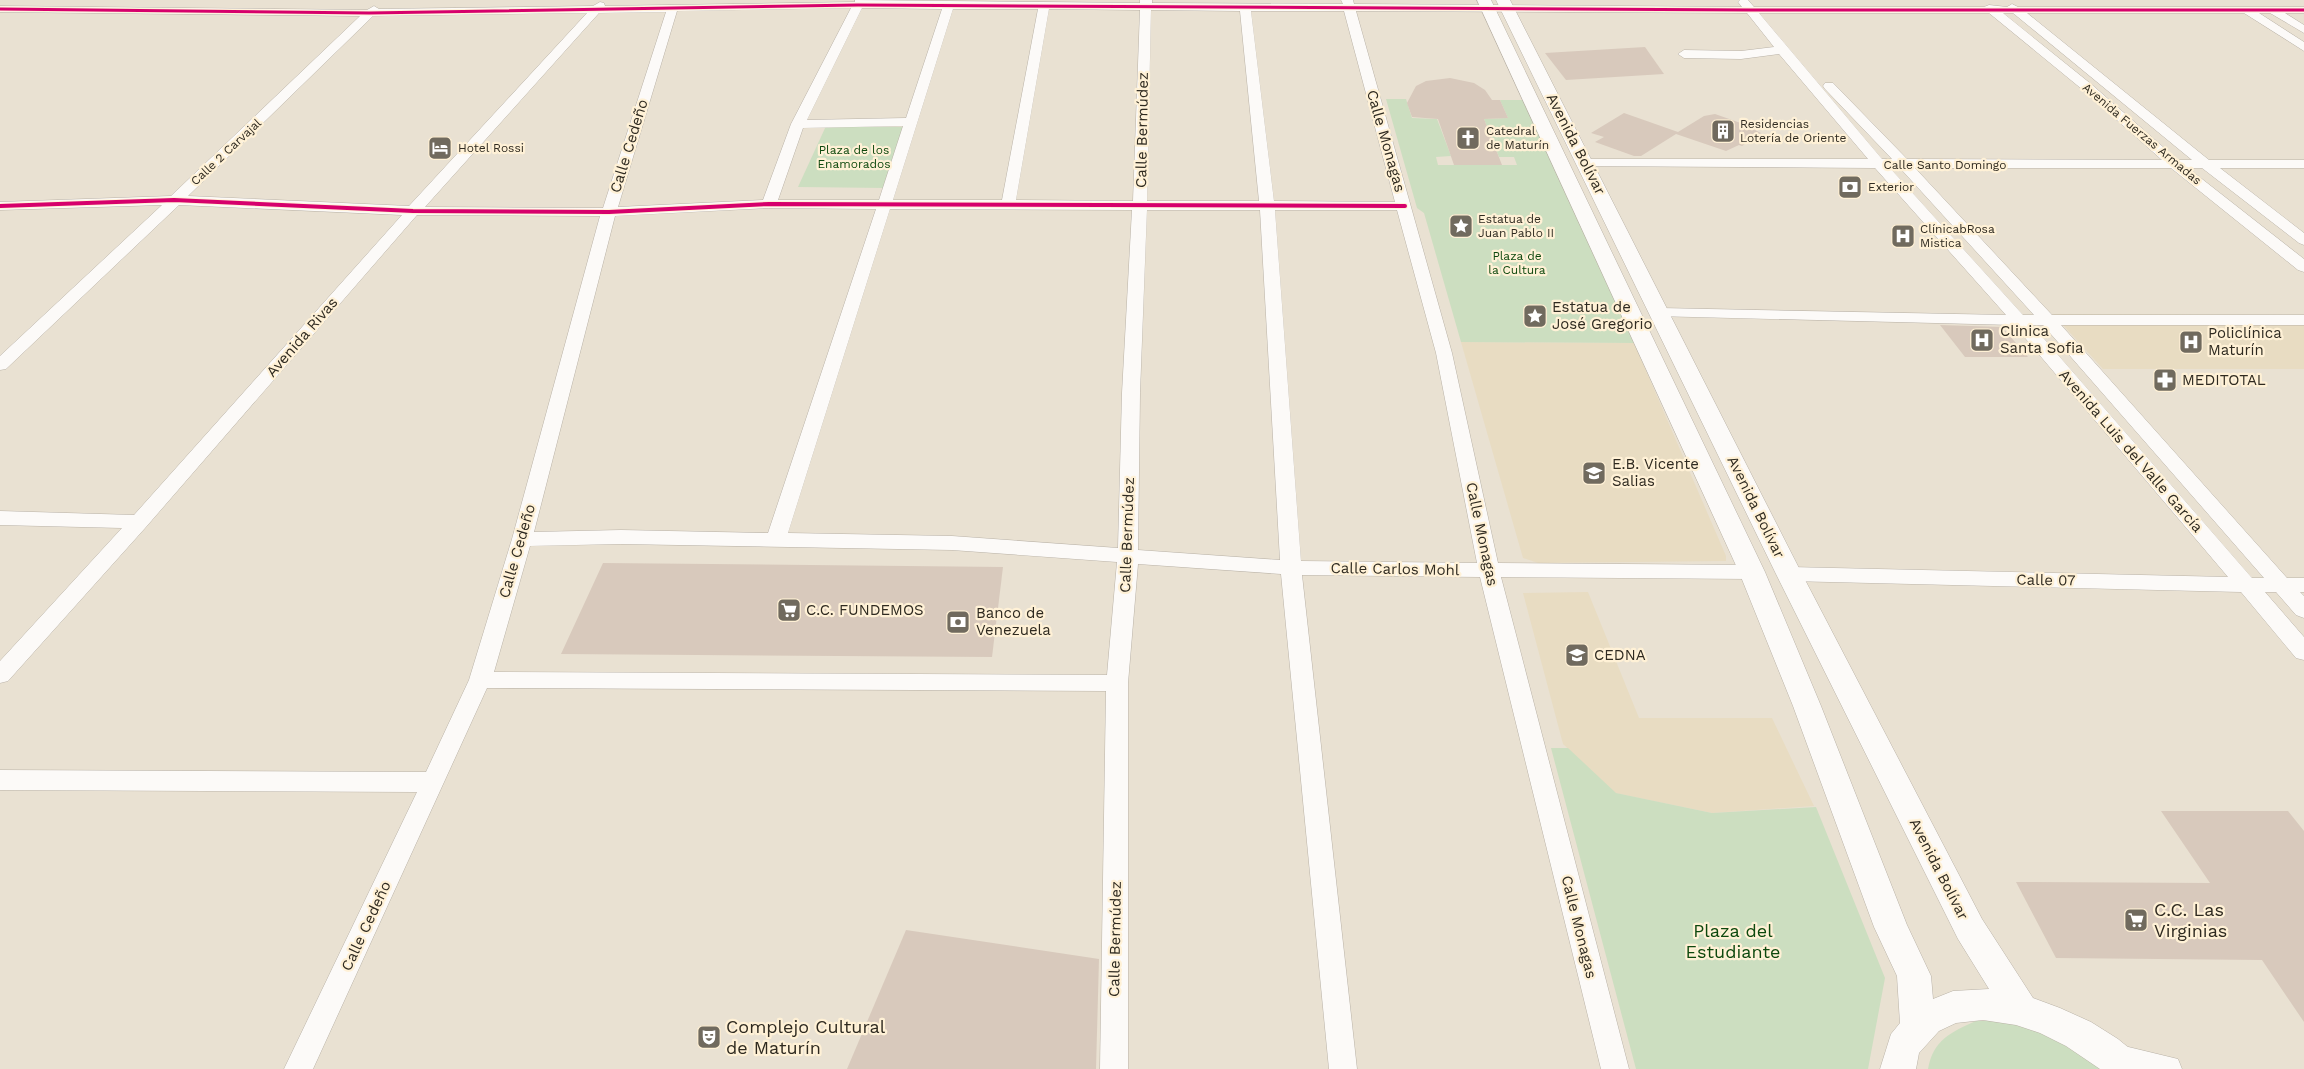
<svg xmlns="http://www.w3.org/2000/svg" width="2304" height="1069" font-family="'Work Sans',sans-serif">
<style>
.built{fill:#e8dcc2}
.green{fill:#ccdec0}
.building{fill:#d8c9bc}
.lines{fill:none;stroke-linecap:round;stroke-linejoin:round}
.minor-casing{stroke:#b9b2a7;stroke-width:1}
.tertiary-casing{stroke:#b9b2a7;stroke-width:1}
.minor{fill:#fcfaf8;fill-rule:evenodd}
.tertiary{fill:#fcfaf8;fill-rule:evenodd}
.cycleway-far1-casing{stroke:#fff1d6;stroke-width:5}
.cycleway-casing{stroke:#fff1d6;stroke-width:6}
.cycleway-far1{stroke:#d6006c;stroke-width:3}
.cycleway{stroke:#d6006c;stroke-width:4}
.labels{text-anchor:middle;stroke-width:4.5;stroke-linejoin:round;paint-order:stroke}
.far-poi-label{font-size:12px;fill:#2f2a20;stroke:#fff1d6;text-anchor:start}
.far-street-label{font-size:12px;fill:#2f2a20;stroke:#fff1d6}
.far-park-label{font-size:12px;fill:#0d480d;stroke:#fff1d6}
.street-label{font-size:15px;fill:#2f2a20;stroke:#fff1d6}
.poi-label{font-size:15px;fill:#2f2a20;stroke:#fff1d6;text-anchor:start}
.near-poi-label{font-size:18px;fill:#2f2a20;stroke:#fff1d6;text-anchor:start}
.near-park-label{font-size:18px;fill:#0d480d;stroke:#fff1d6}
</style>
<rect width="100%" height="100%" fill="#e9e1d2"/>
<!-- built -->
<g class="built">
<polygon points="2053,314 2304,315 2304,369 2103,369"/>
<polygon points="1461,342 1634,343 1726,556 1726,561 1538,563 1523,558"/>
<polygon points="1588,592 1639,718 1772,718 1814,806 1712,813 1615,793 1563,744 1523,593"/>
</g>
<!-- green -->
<g class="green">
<polygon points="1386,99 1406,99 1412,118 1437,119 1451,156 1436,157 1438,165 1517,165 1514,157 1499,157 1484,119 1508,118 1500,100 1526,100 1634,343 1461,342 1424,213 1417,208"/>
<polygon points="826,126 907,127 886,188 798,187"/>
<polygon points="1551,748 1568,748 1616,793 1712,813 1816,807 1885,978 1868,1069 1636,1069"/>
<path d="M1976,1021H2011L2051,1032L2110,1069H1928C1933,1040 1951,1032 1976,1021Z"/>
</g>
<!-- building -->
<g class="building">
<polygon points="1645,47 1664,74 1566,80 1545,53"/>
<polygon points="1450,78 1474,83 1485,90 1492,100 1500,100 1508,118 1484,119 1502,165 1454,165 1438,119 1412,117 1407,103 1416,86 1426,81"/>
<polygon points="1624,113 1678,132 1704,116 1715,114 1752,127 1751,128 1761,133 1742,146 1739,145 1726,151 1676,134 1641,156 1634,156 1595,142 1604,137 1591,133"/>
<polygon points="1940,325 2002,327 2028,357 1965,357"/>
<polygon points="603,563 1003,567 992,657 561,654"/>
<polygon points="2161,811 2288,811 2304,831 2304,1022 2262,960 2056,958 2016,882 2210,883"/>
<polygon points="906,930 1099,959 1096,1069 847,1069"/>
</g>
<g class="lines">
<!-- minor casing -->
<g class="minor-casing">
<g id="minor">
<path d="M855,0L1140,3V0H1152V3L1343,4L1341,0H1353L1354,4L1742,7L1738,2L1740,0H1748L1754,7H1984L1989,5L2007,7L2012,4L2018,7H2304V13H2285L2304,25V33L2270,13H2259L2304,42V51L2244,13H2027L2209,160H2304V168H2220L2304,233V245L2299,243L2202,168H2188L2304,259V272L2298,270L2171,168H1915L2052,315H2304V325H2061L2287,578H2304V592H2300L2304,596V618L2296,615L2276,592H2265L2304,637V660L2296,658L2241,592L1789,581L1782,579L1779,574L1782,569L1789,567L2228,577L2014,325L1654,316L1652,313L1654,310L1660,308L2006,315L1875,168L1581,166L1579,163L1586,159H1868L1779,54L1741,59L1684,58L1678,54L1684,50L1741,51L1774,47L1747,13L1356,11L1452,353L1498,563L1752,565L1759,567L1762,572L1759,577L1752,579L1501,577L1629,1069H1601L1480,577L1302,575L1357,1069H1329L1281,574L1138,564L1128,683V1069H1100L1106,691L487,688L313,1069H284L417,792L0,790V770L426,772L469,680L512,539L600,216L417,215L146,527L8,681L0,683V661L122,528L0,525V511L134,515L402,215L179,205L6,369L0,370V356L162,205L0,210V202L171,196L360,16L0,12V6L367,10L374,6L379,9L593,6L600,2L604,3L605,6L855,2ZM851,8L791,124L763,200L618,207L677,11ZM862,8L942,9L906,118L807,120ZM953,9H1038L1002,200H893ZM1049,9L1140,10L1133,201L1016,200ZM1151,10L1240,11L1259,201H1147ZM1251,11H1344L1395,202L1274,201ZM666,12L603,208L425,207L599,13ZM587,13L409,206L188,196L373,16ZM1759,13H1989L2083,90L2162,160L1907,159L1833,83H1825L1823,86L1825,89L1892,159H1882ZM2003,13H2013L2192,160H2178L2091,84ZM903,126L879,200H778L803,128ZM1890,168H1900L2034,315H2023ZM769,208L876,209L768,533L621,530L534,532L615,216ZM890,209L1132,210L1122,393L1118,548L952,536L788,533ZM1147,210H1260L1280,560L1138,550L1140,393ZM1275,210H1397L1436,353L1477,563L1301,561ZM2032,325H2043L2264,578H2252ZM621,544L952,550L1117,562L1107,675L494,672L530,546Z"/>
<polygon points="2116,1044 2178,1059 2182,1069 2109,1069 2106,1068 2102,1058 2106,1048"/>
</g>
</g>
<!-- tertiary casing -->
<g class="tertiary-casing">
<polygon id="tertiary" points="1477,0 1491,0 1765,572 1821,706 1907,925 1931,976 1933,999 1953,991 1989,989 1958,939 1776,574 1496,0 1510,0 1802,574 1982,919 2033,998 2060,1008 2091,1022 2118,1039 2140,1057 2145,1069 2100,1069 2066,1046 2040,1033 2016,1025 1983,1020 1956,1023 1939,1031 1919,1053 1916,1069 1880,1069 1891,1034 1900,1023 1897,976 1874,927 1793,706 1739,572"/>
</g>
<!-- minor -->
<use href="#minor" class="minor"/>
<!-- tertiary -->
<use href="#tertiary" class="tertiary"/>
<!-- cycleway-far1 casing -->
<g class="cycleway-far1-casing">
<polyline id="cycleway-far1" points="0,9 369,13 858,5 1751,10 2304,10"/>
</g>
<!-- cycleway casing -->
<g class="cycleway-casing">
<polyline id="cycleway" points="0,206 174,200 413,211 609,212 769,204 1405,206"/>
</g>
<!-- cycleway-far1 -->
<use href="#cycleway-far1" class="cycleway-far1"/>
<!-- cycleway -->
<use href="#cycleway" class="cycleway"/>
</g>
<!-- icons -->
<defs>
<g id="building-square" transform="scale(1.25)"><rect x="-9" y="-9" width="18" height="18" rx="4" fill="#706a5e" stroke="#fff1d6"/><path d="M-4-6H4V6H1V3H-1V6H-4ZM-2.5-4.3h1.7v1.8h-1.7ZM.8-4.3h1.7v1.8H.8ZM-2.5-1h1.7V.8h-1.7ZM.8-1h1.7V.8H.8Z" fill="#fff"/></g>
<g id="church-square" transform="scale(1.25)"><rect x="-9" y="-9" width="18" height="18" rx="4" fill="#706a5e" stroke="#fff1d6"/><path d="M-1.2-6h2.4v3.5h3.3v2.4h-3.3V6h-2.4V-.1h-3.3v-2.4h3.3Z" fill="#fff"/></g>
<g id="hotel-square" transform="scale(1.25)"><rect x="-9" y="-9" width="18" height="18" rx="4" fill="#706a5e" stroke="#fff1d6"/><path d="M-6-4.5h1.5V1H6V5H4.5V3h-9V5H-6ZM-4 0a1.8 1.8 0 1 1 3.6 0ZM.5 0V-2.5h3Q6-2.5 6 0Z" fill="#fff"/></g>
<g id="bank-square" transform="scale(1.25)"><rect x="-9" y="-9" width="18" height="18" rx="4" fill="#706a5e" stroke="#fff1d6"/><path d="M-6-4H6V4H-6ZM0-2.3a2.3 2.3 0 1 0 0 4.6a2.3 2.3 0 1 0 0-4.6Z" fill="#fff"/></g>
<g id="sight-square" transform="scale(1.25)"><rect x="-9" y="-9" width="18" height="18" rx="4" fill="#706a5e" stroke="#fff1d6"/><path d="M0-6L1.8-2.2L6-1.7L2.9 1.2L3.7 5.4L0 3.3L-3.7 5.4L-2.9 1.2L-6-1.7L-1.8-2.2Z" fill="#fff"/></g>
<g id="hospital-square" transform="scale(1.25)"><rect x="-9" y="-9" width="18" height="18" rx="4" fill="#706a5e" stroke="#fff1d6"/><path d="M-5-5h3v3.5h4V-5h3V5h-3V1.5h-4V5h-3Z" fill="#fff"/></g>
<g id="pharmacy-square" transform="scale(1.25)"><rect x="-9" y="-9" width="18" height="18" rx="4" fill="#706a5e" stroke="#fff1d6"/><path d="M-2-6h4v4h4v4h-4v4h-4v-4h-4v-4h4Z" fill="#fff"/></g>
<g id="school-square" transform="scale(1.25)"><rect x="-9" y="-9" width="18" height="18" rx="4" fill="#706a5e" stroke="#fff1d6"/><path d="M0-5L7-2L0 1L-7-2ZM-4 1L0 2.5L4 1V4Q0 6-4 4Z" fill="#fff"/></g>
<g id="supermarket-square" transform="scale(1.25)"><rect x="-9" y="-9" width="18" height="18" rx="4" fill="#706a5e" stroke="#fff1d6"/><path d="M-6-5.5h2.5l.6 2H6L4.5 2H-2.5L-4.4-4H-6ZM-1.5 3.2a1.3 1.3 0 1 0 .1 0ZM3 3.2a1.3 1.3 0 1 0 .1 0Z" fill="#fff"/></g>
<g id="theatre-square" transform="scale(1.25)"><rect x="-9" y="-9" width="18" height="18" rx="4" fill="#706a5e" stroke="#fff1d6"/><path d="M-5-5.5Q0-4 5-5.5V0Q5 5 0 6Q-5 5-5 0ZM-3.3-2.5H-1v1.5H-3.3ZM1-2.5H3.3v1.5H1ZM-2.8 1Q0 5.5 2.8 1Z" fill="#fff"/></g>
</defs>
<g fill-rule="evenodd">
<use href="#building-square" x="1723" y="131"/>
<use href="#church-square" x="1468" y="138"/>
<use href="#hotel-square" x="440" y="148"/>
<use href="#bank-square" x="1850" y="187"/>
<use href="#sight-square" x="1461" y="226"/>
<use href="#hospital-square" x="1903" y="236"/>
<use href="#sight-square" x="1535" y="316"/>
<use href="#hospital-square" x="1982" y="340"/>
<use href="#hospital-square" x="2191" y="342"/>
<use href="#pharmacy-square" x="2165" y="380"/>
<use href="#school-square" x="1594" y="473"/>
<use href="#supermarket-square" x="789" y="610"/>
<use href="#bank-square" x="958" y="622"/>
<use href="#school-square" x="1577" y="655"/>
<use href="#supermarket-square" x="2136" y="920"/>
<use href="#theatre-square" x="709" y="1037"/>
</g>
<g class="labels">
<!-- far-poi labels -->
<g class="far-poi-label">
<text x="1740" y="128">Residencias<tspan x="1740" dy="14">Lotería de Oriente</tspan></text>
<text x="1486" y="135">Catedral<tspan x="1486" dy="14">de Maturín</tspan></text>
<text x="458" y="152">Hotel Rossi</text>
<text x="1868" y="191">Exterior</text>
<text x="1478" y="223">Estatua de<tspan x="1478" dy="14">Juan Pablo II</tspan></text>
<text x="1920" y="233">ClínicabRosa<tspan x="1920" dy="14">Mistica</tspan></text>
</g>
<!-- far-street labels -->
<g class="far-street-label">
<text transform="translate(2142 134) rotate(40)" y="4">Avenida Fuerzas Armadas</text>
<text transform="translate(226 152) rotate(-43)" y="4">Calle 2 Carvajal</text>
<text x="1945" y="169">Calle Santo Domingo</text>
</g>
<!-- far-park labels -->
<g class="far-park-label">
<text x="854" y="154">Plaza de los<tspan x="854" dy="14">Enamorados</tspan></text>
<text x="1517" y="260">Plaza de<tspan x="1517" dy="14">la Cultura</tspan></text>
</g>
<!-- street labels -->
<g class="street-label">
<text transform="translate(1142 130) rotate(-89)" y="5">Calle Bermúdez</text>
<text transform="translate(1386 141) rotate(74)" y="5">Calle Monagas</text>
<text transform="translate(1576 144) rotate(63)" y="5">Avenida Bolívar</text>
<text transform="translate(629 146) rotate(-73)" y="5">Calle Cedeño</text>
<text transform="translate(302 337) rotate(-49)" y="5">Avenida Rivas</text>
<text transform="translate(2131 451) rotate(49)" y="5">Avenida Luis del Valle García</text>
<text transform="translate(1756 507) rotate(64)" y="5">Avenida Bolívar</text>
<text transform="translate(1482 534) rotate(78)" y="5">Calle Monagas</text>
<text transform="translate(1127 535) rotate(-88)" y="5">Calle Bermúdez</text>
<text transform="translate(517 551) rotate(-74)" y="5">Calle Cedeño</text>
<text transform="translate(1395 569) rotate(1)" y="5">Calle Carlos Mohl</text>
<text transform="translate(2046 580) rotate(1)" y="5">Calle 07</text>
<text transform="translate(1939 869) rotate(63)" y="5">Avenida Bolívar</text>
<text transform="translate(366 926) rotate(-65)" y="5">Calle Cedeño</text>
<text transform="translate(1579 927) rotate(76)" y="5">Calle Monagas</text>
<text transform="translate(1115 939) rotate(-89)" y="5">Calle Bermúdez</text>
</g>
<!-- poi labels -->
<g class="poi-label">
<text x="1552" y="312">Estatua de<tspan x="1552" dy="17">José Gregorio</tspan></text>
<text x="2000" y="336">Clinica<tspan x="2000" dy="17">Santa Sofia</tspan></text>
<text x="2208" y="338">Policlínica<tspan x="2208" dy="17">Maturín</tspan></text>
<text x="2182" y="385">MEDITOTAL</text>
<text x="1612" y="469">E.B. Vicente<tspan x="1612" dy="17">Salias</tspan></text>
<text x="806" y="615">C.C. FUNDEMOS</text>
<text x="976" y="618">Banco de<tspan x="976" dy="17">Venezuela</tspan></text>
<text x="1594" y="660">CEDNA</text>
</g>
<!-- near-poi labels -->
<g class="near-poi-label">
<text x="2154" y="916">C.C. Las<tspan x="2154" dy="21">Virginias</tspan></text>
<text x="726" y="1033">Complejo Cultural<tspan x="726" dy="21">de Maturín</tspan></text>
</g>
<!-- near-park labels -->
<g class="near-park-label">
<text x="1733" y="937">Plaza del<tspan x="1733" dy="21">Estudiante</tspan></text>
</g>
</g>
</svg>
